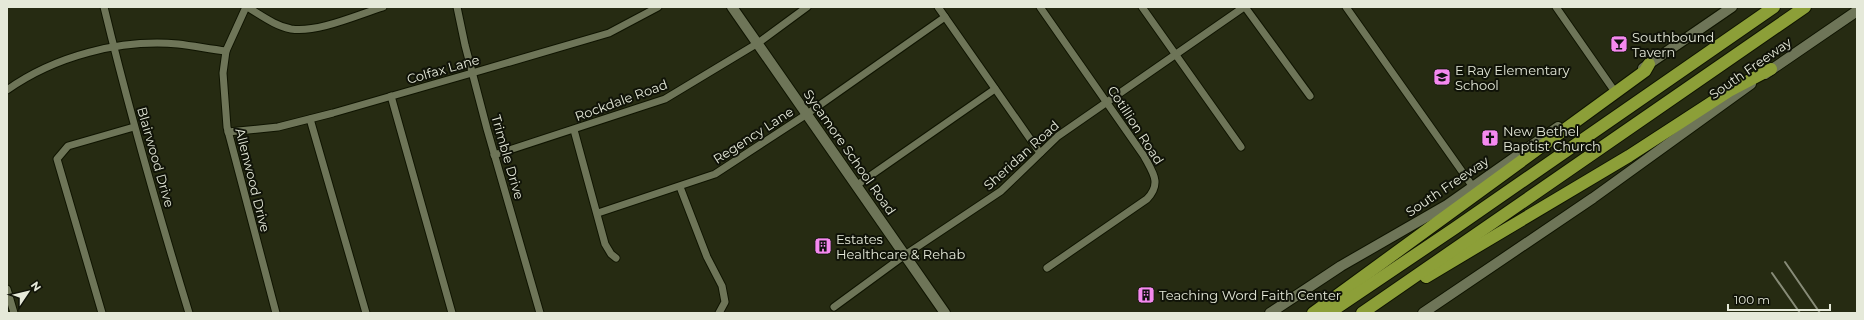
<svg xmlns="http://www.w3.org/2000/svg" width="1864" height="320" font-family="Montserrat,sans-serif">
<style>
.lines{fill:none;stroke-linecap:round;stroke-linejoin:round}
.minor-casing{stroke:#0f1400;stroke-width:9}
.secondary-casing{stroke:#0f1400;stroke-width:12}
.motorway-casing{stroke:#0f1400;stroke-width:14}
.minor{stroke:#6e7558;stroke-width:7}
.secondary{stroke:#6e7558;stroke-width:10}
.motorway{stroke:#8c9f38;stroke-width:12}
.rail{stroke:#888c78;stroke-width:2}
.labels{text-anchor:middle;stroke-width:4;stroke-linejoin:round;paint-order:stroke}
.poi-label{font-size:13px;fill:#e5e9d9;stroke:#101308;text-anchor:start}
.street-label{font-size:13px;fill:#e5e9d9;stroke:#101308}
</style>
<rect width="100%" height="100%" fill="#262b12"/>
<g class="lines">
<!-- minor casing -->
<g class="minor-casing">
<g id="minor">
<path d="M104,7C129,110 158,212 189,313"/>
<polyline points="246,7 226,51 223,73 227,127 276,313"/>
<path d="M247,7C261,15 275,26 291,29C318,33 357,15 383,7"/>
<polyline points="457,7 465,45 487,129 540,313"/>
<polyline points="938,7 1040,153"/>
<path d="M1040,7L1144,156C1153,173 1162,183 1147,199L1047,268"/>
<polyline points="1142,7 1241,147"/>
<polyline points="1245,7 1310,96"/>
<polyline points="1346,7 1473,187"/>
<polyline points="1556,7 1613,89"/>
<path d="M7,90C55,56 120,39 178,44C194,46 210,49 226,51"/>
<polyline points="391,96 452,313"/>
<polyline points="310,119 366,313"/>
<polyline points="574,130 605,244 611,254 616,258"/>
<polyline points="228,132 278,127 333,113 472,73 609,33 658,7"/>
<polyline points="494,155 665,99 758,43 807,7"/>
<polyline points="857,185 995,89"/>
<polyline points="680,187 707,257 722,286 725,302 719,313"/>
<polyline points="598,213 715,174 807,114 945,17"/>
<polyline points="7,289 14,313"/>
<polyline points="834,307 905,255 1001,191 1058,136 1244,7"/>
<polyline points="102,313 57,159 68,146 134,127"/>
</g>
</g>
<!-- secondary casing -->
<g class="secondary-casing">
<g id="secondary">
<polyline points="732,7 945,313"/>
<polyline points="1643,68 1732,7"/>
<polyline points="1765,74 1857,11"/>
<polyline points="1270,313 1341,266 1447,205 1558,127"/>
<polyline points="1423,313 1593,198 1751,84"/>
</g>
</g>
<!-- motorway casing -->
<g class="motorway-casing">
<g id="motorway">
<polyline points="1426,277 1629,156 1729,91 1771,69"/>
<polyline points="1313,313 1645,71 1649,64"/>
<polyline points="1329,313 1455,228 1774,7"/>
<polyline points="1362,313 1805,7"/>
</g>
</g>
<!-- minor -->
<use href="#minor" class="minor"/>
<!-- secondary -->
<use href="#secondary" class="secondary"/>
<!-- motorway -->
<use href="#motorway" class="motorway"/>
<!-- rail -->
<g class="rail">
<polyline points="1785,262 1820,313"/>
<polyline points="1772,273 1800,313"/>
</g>
</g>
<!-- icons -->
<defs>
<g id="bar-square" transform="scale(0.9)"><rect x="-9" y="-9" width="18" height="18" rx="4" fill="#f589ef" stroke="#101308"/><path d="M-6-5H6L.8 .8V4.5H3.5V6h-7V4.5H-.8V.8Z" fill="#111"/></g>
<g id="school-square" transform="scale(0.9)"><rect x="-9" y="-9" width="18" height="18" rx="4" fill="#f589ef" stroke="#101308"/><path d="M0-5L7-2L0 1L-7-2ZM-4 1L0 2.5L4 1V4Q0 6-4 4Z" fill="#111"/></g>
<g id="church-square" transform="scale(0.9)"><rect x="-9" y="-9" width="18" height="18" rx="4" fill="#f589ef" stroke="#101308"/><path d="M-1.2-6h2.4v3.5h3.3v2.4h-3.3V6h-2.4V-.1h-3.3v-2.4h3.3Z" fill="#111"/></g>
<g id="building-square" transform="scale(0.9)"><rect x="-9" y="-9" width="18" height="18" rx="4" fill="#f589ef" stroke="#101308"/><path d="M-4-6H4V6H1V3H-1V6H-4ZM-2.5-4.3h1.7v1.8h-1.7ZM.8-4.3h1.7v1.8H.8ZM-2.5-1h1.7V.8h-1.7ZM.8-1h1.7V.8H.8Z" fill="#111"/></g>
</defs>
<g fill-rule="evenodd">
<use href="#bar-square" x="1619" y="44"/>
<use href="#school-square" x="1442" y="77"/>
<use href="#church-square" x="1490" y="138"/>
<use href="#building-square" x="823" y="246"/>
<use href="#building-square" x="1146" y="295"/>
</g>
<g class="labels">
<!-- poi labels -->
<g class="poi-label">
<text x="1632" y="42">Southbound<tspan x="1632" dy="15">Tavern</tspan></text>
<text x="1455" y="75">E Ray Elementary<tspan x="1455" dy="15">School</tspan></text>
<text x="1503" y="136">New Bethel<tspan x="1503" dy="15">Baptist Church</tspan></text>
<text x="836" y="244">Estates<tspan x="836" dy="15">Healthcare &amp; Rehab</tspan></text>
<text x="1159" y="300">Teaching Word Faith Center</text>
</g>
<!-- street labels -->
<g class="street-label">
<text transform="translate(1750 68) rotate(-35)" y="5">South Freeway</text>
<text transform="translate(443 69) rotate(-16)" y="5">Colfax Lane</text>
<text transform="translate(621 100) rotate(-20)" y="5">Rockdale Road</text>
<text transform="translate(1136 125) rotate(57)" y="5">Cotillion Road</text>
<text transform="translate(753 135) rotate(-33)" y="5">Regency Lane</text>
<text transform="translate(850 152) rotate(55)" y="5">Sycamore School Road</text>
<text transform="translate(1021 155) rotate(-42)" y="5">Sheridan Road</text>
<text transform="translate(156 157) rotate(74)" y="5">Blairwood Drive</text>
<text transform="translate(508 157) rotate(74)" y="5">Trimble Drive</text>
<text transform="translate(253 180) rotate(76)" y="5">Allenwood Drive</text>
<text transform="translate(1447 186) rotate(-34)" y="5">South Freeway</text>
</g>
</g>
<!-- border -->
<rect width="1864" height="320" fill="none" stroke="#e5e9d9" stroke-width="16"/>
<!-- north arrow -->
<g transform="translate(28 292) rotate(55)" stroke="#101308" stroke-width="3" paint-order="stroke">
<path d="M0-3L7 15L0 10L-7 15Z" fill="#e5e9d9"/>
<text y="-6" font-size="11" font-weight="bold" text-anchor="middle" fill="#e5e9d9">N</text>
</g>
<!-- scale -->
<path d="M1728 304v6h102v-6" fill="none" stroke="#e5e9d9" stroke-width="2"/>
<text x="1734" y="304" font-size="12" fill="#e5e9d9" stroke="#101308" stroke-width="3" paint-order="stroke">100 m</text>
</svg>
